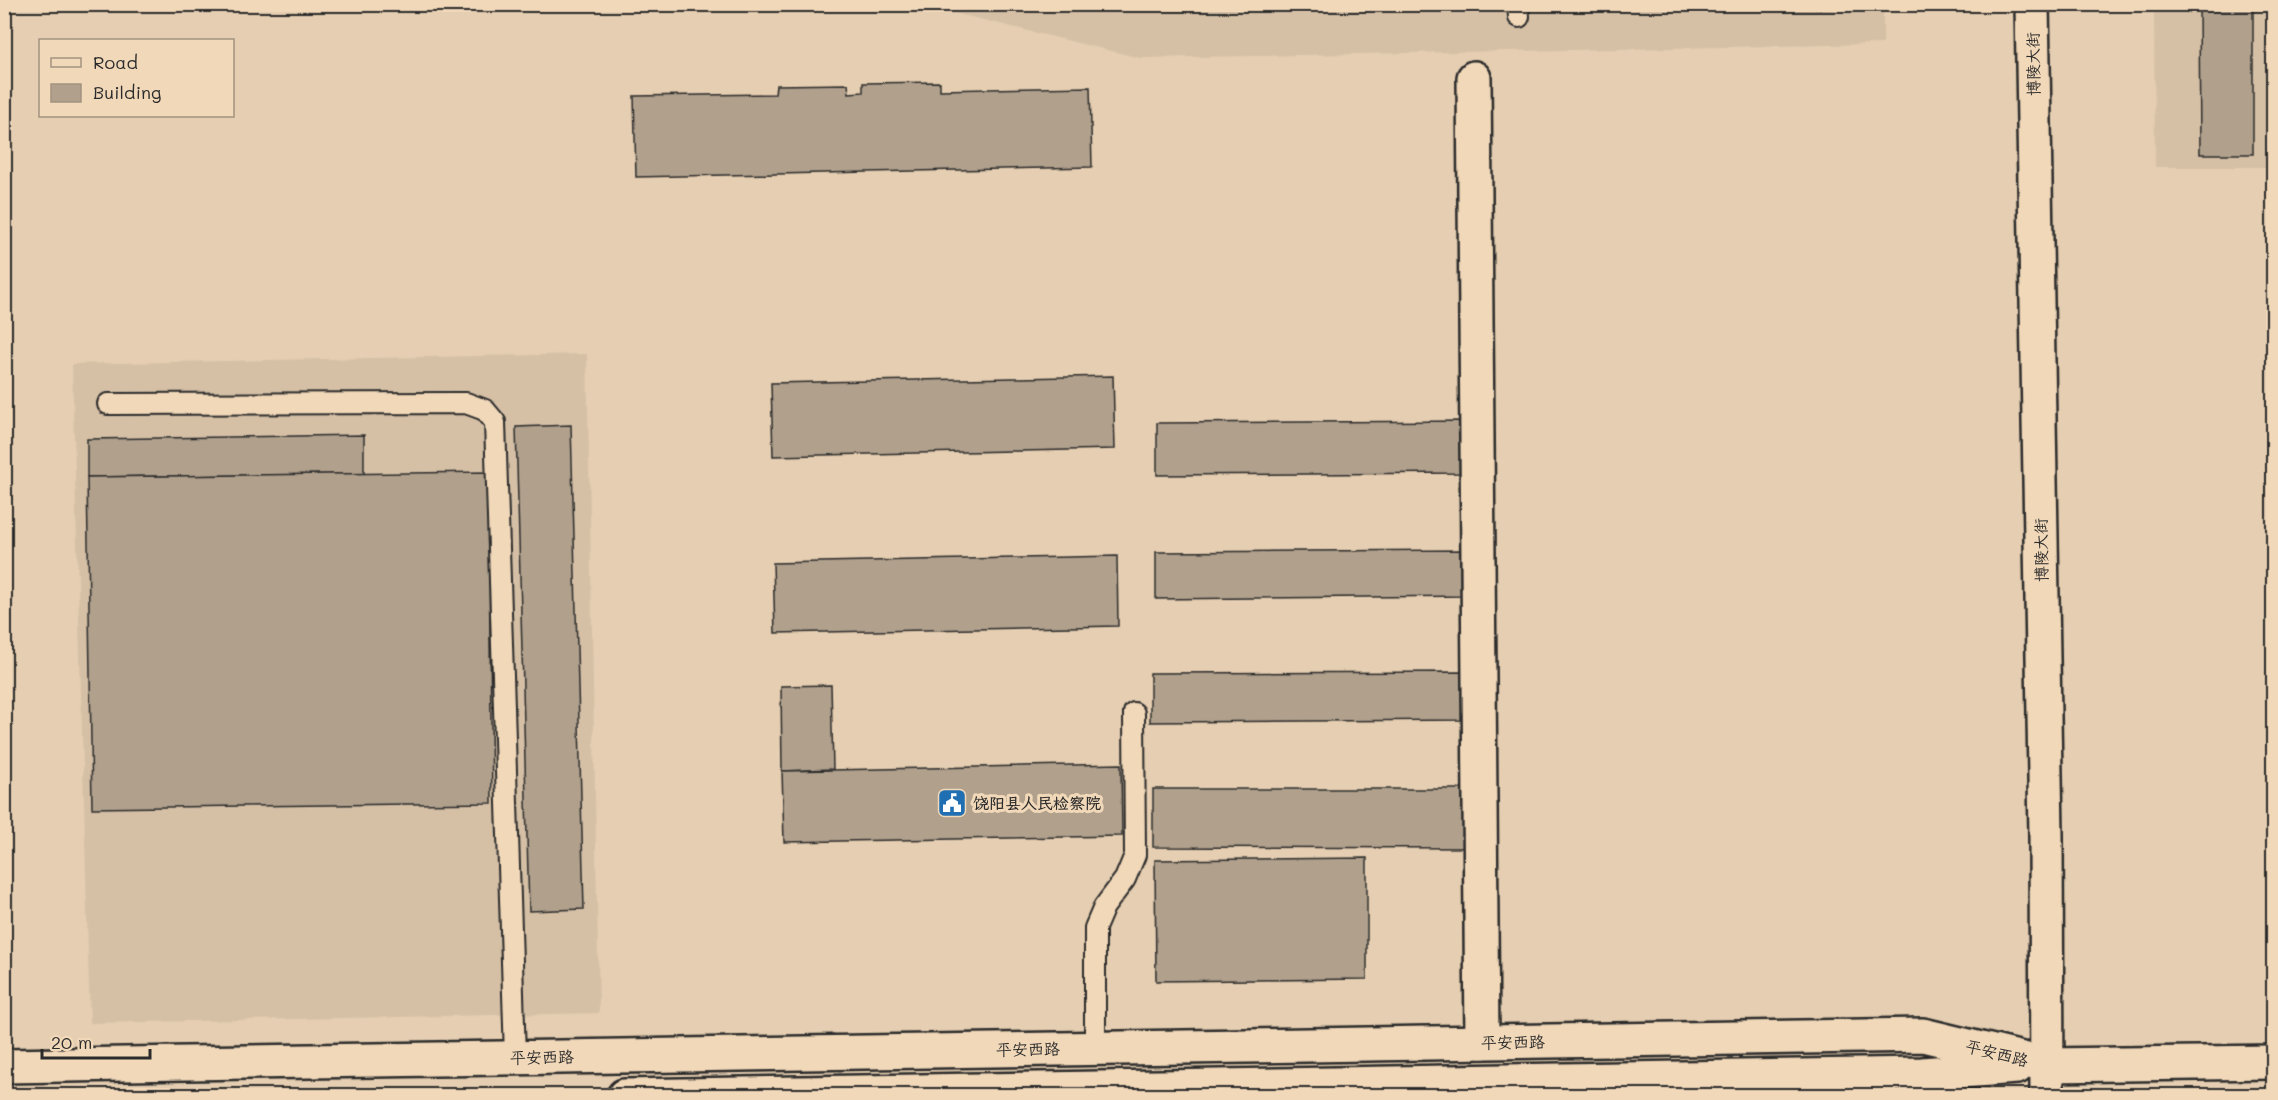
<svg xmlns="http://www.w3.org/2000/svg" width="2278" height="1100" font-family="Mali,'LXGW WenKai TC',sans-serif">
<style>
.built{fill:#d5c0a6}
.building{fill:#b0a08c;stroke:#2b2b2b;stroke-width:1.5}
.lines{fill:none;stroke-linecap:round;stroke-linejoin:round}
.lane-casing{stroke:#2b2b2b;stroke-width:24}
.street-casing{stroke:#2b2b2b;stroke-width:38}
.secondary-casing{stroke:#2b2b2b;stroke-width:38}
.primary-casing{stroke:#2b2b2b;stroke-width:38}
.lane{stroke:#f1d8b9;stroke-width:20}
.street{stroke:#f1d8b9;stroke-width:33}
.secondary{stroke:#f1d8b9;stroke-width:33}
.primary{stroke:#f1d8b9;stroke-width:33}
.labels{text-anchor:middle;stroke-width:6;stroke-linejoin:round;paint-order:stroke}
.street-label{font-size:16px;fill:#2b2b2b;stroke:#f1d8b9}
.poi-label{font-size:16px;font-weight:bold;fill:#2b2b2b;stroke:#f1d8b9;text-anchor:start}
</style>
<rect width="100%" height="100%" fill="#e5ceb1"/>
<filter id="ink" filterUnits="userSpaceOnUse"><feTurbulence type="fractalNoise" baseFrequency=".0167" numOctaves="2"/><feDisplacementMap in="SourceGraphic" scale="12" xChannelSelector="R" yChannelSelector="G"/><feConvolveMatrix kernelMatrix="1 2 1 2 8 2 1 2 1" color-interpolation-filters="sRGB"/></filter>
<g filter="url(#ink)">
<!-- built -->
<g class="built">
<polygon points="1883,4 1883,44 1140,58 922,5"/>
<polygon points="2154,5 2273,5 2273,167 2155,167"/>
<polygon points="587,354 599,1013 90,1023 72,364"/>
</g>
<!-- building -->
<g class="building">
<polygon points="1785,4 1864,4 1864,8 1785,9"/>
<polygon points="2199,4 2253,4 2253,154 2200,154"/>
<polygon points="940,82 940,90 1090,87 1092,167 636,177 634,96 775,94 776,85 848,84 849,93 863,92 863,83"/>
<polygon points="1113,376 1115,449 773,456 771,383"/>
<polygon points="1471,421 1472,473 1157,475 1157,423"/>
<polygon points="571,425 584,909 529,911 516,427"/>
<polygon points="364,435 364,474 87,477 87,439"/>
<polygon points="488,472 492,803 92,808 87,477"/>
<polygon points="1468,550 1469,596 1156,599 1156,552"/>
<polygon points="1117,556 1118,626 775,633 773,563"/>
<polygon points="1472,672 1472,720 1150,722 1150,673"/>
<polygon points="831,685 833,769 782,771 781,686"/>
<polygon points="1121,764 1122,836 784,842 782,771"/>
<polygon points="1153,789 1472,789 1472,848 1153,847"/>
<polygon points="1367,858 1367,979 1156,981 1155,860"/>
</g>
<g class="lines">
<!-- lane casing -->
<g class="lane-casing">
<g id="lane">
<polyline points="1518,4 1519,17"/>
<polyline points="108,404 466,403 485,410 495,422 515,1057"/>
<polyline points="1095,1048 1095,928 1104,907 1125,879 1135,855 1134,713"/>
</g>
</g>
<!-- street casing -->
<g class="street-casing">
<polyline id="street" points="1474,78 1482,1042"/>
</g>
<!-- secondary casing -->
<g class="secondary-casing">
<g id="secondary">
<polyline points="2032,4 2046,835 2047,1096"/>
<polyline points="2047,1065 2274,1062"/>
</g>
</g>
<!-- primary casing -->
<g class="primary-casing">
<g id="primary">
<polyline points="4,1066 1923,1035 2047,1065"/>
<polyline points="624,1096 1922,1074 2017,1067"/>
</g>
</g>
<!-- lane -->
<use href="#lane" class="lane"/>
<!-- street -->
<use href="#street" class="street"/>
<!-- secondary -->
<use href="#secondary" class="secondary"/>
<!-- primary -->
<use href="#primary" class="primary"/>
</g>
</g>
<!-- icons -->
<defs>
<g id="civic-square" transform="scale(1.5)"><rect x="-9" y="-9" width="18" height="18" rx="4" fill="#1f6fb2" stroke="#f1d8b9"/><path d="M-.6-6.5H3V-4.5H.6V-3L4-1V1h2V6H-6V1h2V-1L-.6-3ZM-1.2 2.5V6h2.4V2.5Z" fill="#fff"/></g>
</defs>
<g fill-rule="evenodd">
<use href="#civic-square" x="952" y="803"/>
</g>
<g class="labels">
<!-- street labels -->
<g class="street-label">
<text transform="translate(2033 64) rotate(-91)" y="6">博陵大街</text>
<text transform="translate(2041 550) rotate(-91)" y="6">博陵大街</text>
<text transform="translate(1513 1042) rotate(-1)" y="6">平安西路</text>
<text transform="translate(1028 1049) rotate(-1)" y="6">平安西路</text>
<text transform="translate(1997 1053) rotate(14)" y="6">平安西路</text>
<text transform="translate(542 1057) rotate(-1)" y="6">平安西路</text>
</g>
<!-- poi labels -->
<g class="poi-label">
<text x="973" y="809">饶阳县人民检察院</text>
</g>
</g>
<!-- margin -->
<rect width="2278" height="1100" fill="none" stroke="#f1d8b9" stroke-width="24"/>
<rect x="12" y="12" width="2254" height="1076" fill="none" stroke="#2b2b2b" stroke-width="2" filter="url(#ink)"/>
<!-- legend -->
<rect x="39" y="39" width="195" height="78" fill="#f1d8b9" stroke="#a29380" stroke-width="1.5"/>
<rect x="51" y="58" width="30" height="9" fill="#f1d8b9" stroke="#a29380" stroke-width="1.5"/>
<text x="93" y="69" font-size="18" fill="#2b2b2b">Road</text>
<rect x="51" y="84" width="30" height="18" fill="#b0a08c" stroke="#a29380" stroke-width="1.5"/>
<text x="93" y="99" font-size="18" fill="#2b2b2b">Building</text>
<!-- scale -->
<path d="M42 1049v9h108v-9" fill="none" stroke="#2b2b2b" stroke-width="3"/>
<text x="51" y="1049" font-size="18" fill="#2b2b2b" stroke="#f1d8b9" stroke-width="4.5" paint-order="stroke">20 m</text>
</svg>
